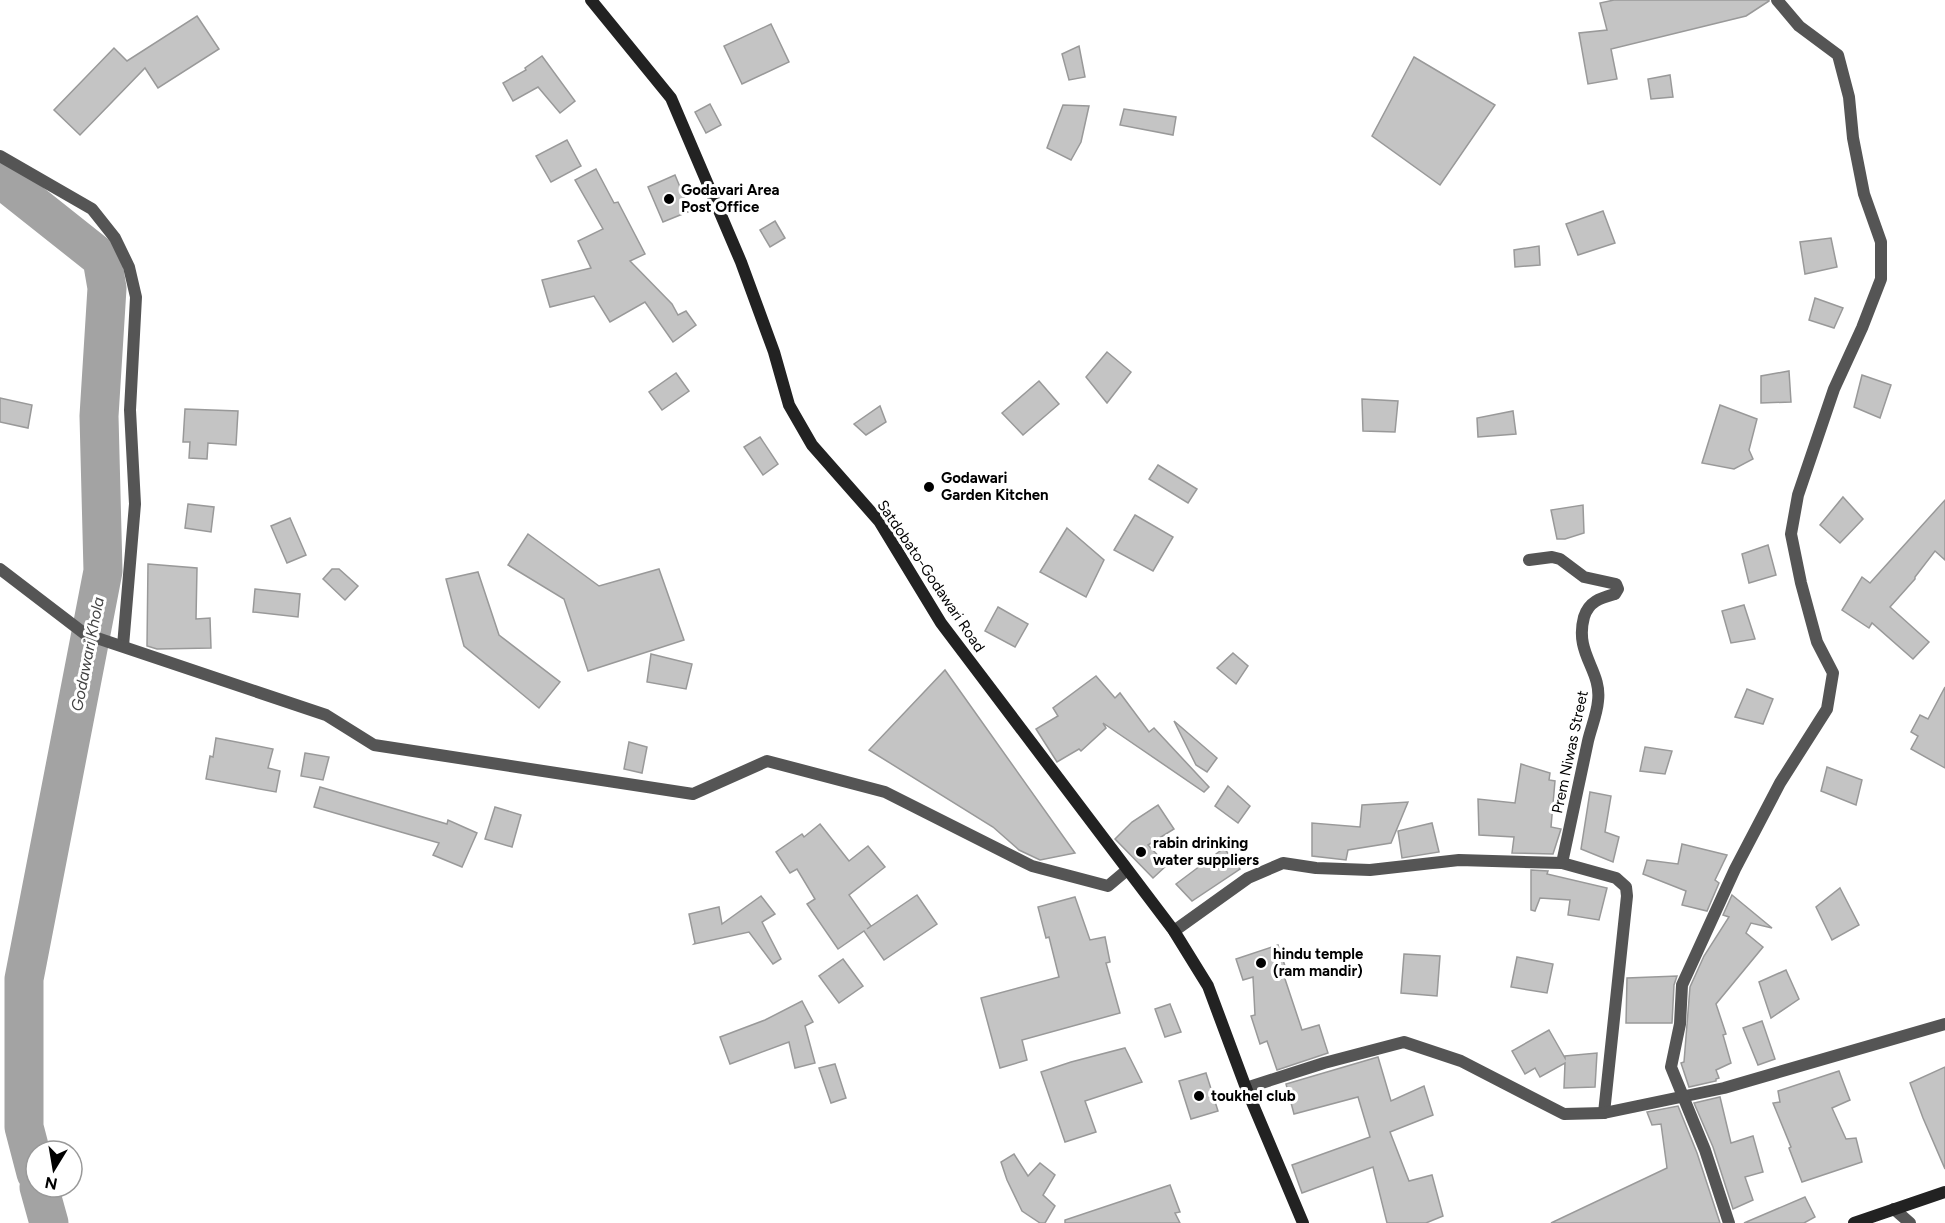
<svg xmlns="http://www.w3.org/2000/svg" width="1945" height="1223" font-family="Figtree,sans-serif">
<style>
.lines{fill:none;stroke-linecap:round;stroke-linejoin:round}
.river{stroke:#a3a3a3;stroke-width:39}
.building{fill:#c4c4c4;stroke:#999;stroke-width:1.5}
.street{stroke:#555;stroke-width:12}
.secondary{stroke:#222;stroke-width:12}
.poi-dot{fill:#000;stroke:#fff;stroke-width:2}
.labels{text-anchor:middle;stroke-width:6;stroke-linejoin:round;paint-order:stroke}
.poi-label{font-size:15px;font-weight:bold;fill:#000;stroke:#fff;text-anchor:start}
.street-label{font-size:15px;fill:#000;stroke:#fff}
.water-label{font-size:16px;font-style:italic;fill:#444;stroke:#fff}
</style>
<rect width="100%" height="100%" fill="#fff"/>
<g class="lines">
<!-- river -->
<g class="river">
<polyline points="0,178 102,259 107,288 99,416 103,571 24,979 24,1127 36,1173"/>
<polyline points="39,1187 49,1223"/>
</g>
</g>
<!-- building -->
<g class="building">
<polygon points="1614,0 1769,0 1769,1 1746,16 1611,49 1617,79 1588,84 1579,33 1607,30 1600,3"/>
<polygon points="197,16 219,49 158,88 145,68 80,135 54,110 114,48 127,61"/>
<polygon points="771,24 789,62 742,84 724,46"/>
<polygon points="1079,46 1085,77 1069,80 1062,54"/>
<polygon points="542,56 575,101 560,113 538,87 513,101 503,83 526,70 525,68"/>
<polygon points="1414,57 1495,105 1440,185 1372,136"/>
<polygon points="1670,75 1673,97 1651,99 1648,79"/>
<polygon points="710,104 721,125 706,133 695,112"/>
<polygon points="1063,105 1089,106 1081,142 1071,160 1047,148"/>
<polygon points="1124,109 1176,117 1173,135 1120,125"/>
<polygon points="567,140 581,166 551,182 536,156"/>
<polygon points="596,169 614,203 618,202 645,254 630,261 672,304 678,315 686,311 696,325 673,342 645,302 610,322 594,296 550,307 542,280 591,268 578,241 603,229 575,180"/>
<polygon points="675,175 690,211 663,222 648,187"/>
<polygon points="1603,211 1615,243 1578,255 1566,224"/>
<polygon points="775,221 785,238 770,247 760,230"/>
<polygon points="1831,238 1837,267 1805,274 1800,242"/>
<polygon points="1539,246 1540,265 1515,267 1514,250"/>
<polygon points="1815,298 1843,308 1834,328 1809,320"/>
<polygon points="1107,352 1131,372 1107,403 1086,377"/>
<polygon points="1789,371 1791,402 1761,403 1761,376"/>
<polygon points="676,373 689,391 662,410 649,392"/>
<polygon points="1862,375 1891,385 1880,418 1854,407"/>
<polygon points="1039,381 1059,404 1023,435 1002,413"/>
<polygon points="0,398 32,405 28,428 0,422"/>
<polygon points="1362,399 1398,401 1395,432 1363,431"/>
<polygon points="1720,405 1757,419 1749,450 1753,459 1734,469 1702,463"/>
<polygon points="880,406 886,422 866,435 854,424"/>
<polygon points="185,409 238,411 236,445 208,443 207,459 189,458 190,442 183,442"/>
<polygon points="1513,411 1516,434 1478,437 1477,418"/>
<polygon points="760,437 778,464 763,475 744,447"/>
<polygon points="1158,465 1197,489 1188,503 1149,479"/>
<polygon points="1843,497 1863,519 1840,543 1820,525"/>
<polygon points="1945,500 1945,560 1935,551 1915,577 1915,579 1890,607 1929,642 1913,659 1872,623 1869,628 1842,610 1862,577 1870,583"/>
<polygon points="188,504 214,507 211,532 185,528"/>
<polygon points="1583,505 1584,533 1565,539 1557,539 1551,510"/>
<polygon points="1135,515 1173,537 1153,571 1114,550"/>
<polygon points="290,518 306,555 287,563 271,526"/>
<polygon points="1067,528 1104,560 1086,597 1040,572"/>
<polygon points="528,534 599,586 659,569 684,640 588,671 564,599 508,565"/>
<polygon points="1768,545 1776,575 1749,583 1742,554"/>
<polygon points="148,564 197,568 196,619 210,618 211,648 157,649 147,646"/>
<polygon points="332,569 339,569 358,586 345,600 323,579"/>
<polygon points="478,572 499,635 560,682 539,708 464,646 446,579"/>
<polygon points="255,589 300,594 298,617 253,612"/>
<polygon points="1744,605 1755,639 1731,643 1722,611"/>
<polygon points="998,607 1028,624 1015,647 985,631"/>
<polygon points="1233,653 1248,666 1236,684 1217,668"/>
<polygon points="651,654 692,664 686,689 647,682"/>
<polygon points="945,670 1075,853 1040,860 1019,850 993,827 869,750"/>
<polygon points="1096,676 1115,698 1120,693 1149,732 1154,728 1209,787 1204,792 1103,723 1106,728 1081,751 1079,749 1057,762 1036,729 1058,716 1053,708"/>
<polygon points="1945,687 1945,768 1911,749 1918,736 1911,732 1920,715 1928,719"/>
<polygon points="1747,689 1773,699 1763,724 1735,717"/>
<polygon points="1174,721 1217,758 1207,772 1196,765"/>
<polygon points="216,738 273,749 268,768 280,771 276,792 206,779 210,756 213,757"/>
<polygon points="629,742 647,747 642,773 624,769"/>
<polygon points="1645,747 1672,751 1665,774 1640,771"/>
<polygon points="305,753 329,757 323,780 301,776"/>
<polygon points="1521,764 1550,773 1549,780 1555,781 1551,827 1561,829 1553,854 1512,853 1514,837 1479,835 1478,799 1515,803"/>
<polygon points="1827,767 1862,780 1856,805 1821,791"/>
<polygon points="1228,786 1250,806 1238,823 1215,806"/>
<polygon points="320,787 447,824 448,820 477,833 462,867 433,855 439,843 314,807"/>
<polygon points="1590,792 1611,796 1605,832 1619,837 1613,862 1581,849"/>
<polygon points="1408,802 1391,843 1348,850 1346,860 1312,856 1312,823 1360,827 1362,805"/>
<polygon points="1158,805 1174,829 1148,845 1167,865 1153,878 1115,839 1132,822"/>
<polygon points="495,807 521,815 512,847 485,839"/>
<polygon points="1432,823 1439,852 1402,858 1398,831"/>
<polygon points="820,824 849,861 868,846 885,867 849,895 871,926 867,929 917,895 937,924 884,960 864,931 838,949 807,904 815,899 797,869 790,873 776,852 802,834 804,837"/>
<polygon points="1682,844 1727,855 1715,880 1719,883 1707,911 1682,905 1686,891 1643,874 1647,860 1678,864"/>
<polygon points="1224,848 1240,869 1192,901 1176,884"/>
<polygon points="1531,870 1548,871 1547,874 1607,888 1599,920 1568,915 1570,900 1540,898 1535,911 1531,910"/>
<polygon points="1840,888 1859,925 1832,940 1816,907"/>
<polygon points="1732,895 1772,928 1751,923 1746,933 1763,947 1716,1004 1726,1034 1723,1035 1731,1063 1716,1070 1719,1078 1716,1079 1716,1081 1689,1087 1681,1063 1684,1062 1690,987 1704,956 1729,917 1723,915"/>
<polygon points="761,896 775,914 762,922 781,959 773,964 749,932 694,944 695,943 689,914 719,907 722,924"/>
<polygon points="1075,897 1090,940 1105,937 1110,962 1106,963 1120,1013 1022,1040 1027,1060 1000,1068 981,998 1059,977 1049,937 1046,938 1038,907"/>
<polygon points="1278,945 1285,966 1281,967 1302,1030 1319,1025 1328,1053 1277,1070 1267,1041 1260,1044 1251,1016 1255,1015 1253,977 1243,980 1236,959"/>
<polygon points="1404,954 1440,956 1437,996 1401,993"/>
<polygon points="1517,957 1553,964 1547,993 1511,987"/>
<polygon points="843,959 863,986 839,1003 819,976"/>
<polygon points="1786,970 1799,999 1771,1018 1759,982"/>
<polygon points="1677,976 1674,985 1672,1023 1626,1023 1627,978"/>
<polygon points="802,1001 813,1022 805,1026 815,1063 795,1068 789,1042 730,1064 720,1037 765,1020"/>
<polygon points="1170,1004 1181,1032 1165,1037 1155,1009"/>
<polygon points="1762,1021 1775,1059 1758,1065 1743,1028"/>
<polygon points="1549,1030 1565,1058 1565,1056 1597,1053 1595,1087 1564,1088 1565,1063 1540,1077 1535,1068 1525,1074 1512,1051"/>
<polygon points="1125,1048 1142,1082 1085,1101 1096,1132 1065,1142 1041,1072 1071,1062"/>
<polygon points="1378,1057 1391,1101 1424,1086 1433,1115 1390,1132 1409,1181 1432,1175 1443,1216 1426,1223 1387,1223 1373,1167 1302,1193 1292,1165 1370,1137 1358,1097 1294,1114 1286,1084"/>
<polygon points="835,1064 846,1098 831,1103 819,1068"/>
<polygon points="1945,1067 1945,1169 1923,1118 1910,1083"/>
<polygon points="1839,1071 1850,1100 1832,1108 1846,1139 1856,1138 1862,1162 1802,1182 1789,1148 1791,1147 1773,1103 1780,1102 1778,1091"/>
<polygon points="1206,1073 1218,1111 1191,1119 1179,1081"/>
<polygon points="1720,1097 1731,1143 1753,1136 1763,1172 1745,1177 1753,1200 1733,1209 1713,1147 1694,1103"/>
<polygon points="1678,1106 1697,1153 1720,1223 1551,1223 1667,1168 1661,1124 1652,1125 1647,1112"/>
<polygon points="1014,1154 1028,1176 1040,1163 1055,1175 1043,1195 1055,1206 1045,1223 1040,1223 1022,1211 1007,1180 1001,1162"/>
<polygon points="1170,1185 1180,1212 1175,1213 1180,1223 1065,1223 1065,1220"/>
<polygon points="1805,1197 1815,1217 1804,1223 1744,1223"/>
</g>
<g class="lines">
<!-- street -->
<g class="street">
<polyline points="0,156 92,209 115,238 129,267 136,297 130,410 135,504 123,646"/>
<path d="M1529,560L1552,557L1560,559L1584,577L1616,584L1618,589L1615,594C1601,598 1589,601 1584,617C1574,654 1602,670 1598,701C1597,714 1591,728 1588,741C1579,782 1571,822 1562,863"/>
<polyline points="0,569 85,634 326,715 374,745 693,794 767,761 885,792 1032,866 1108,886 1127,870"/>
<polyline points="1174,931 1248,878 1283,863 1316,868 1370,870 1459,860 1562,863 1616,878 1626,887 1627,896 1604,1113"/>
<polyline points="1246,1088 1324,1063 1404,1042 1461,1061 1564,1114 1604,1113 1724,1088 1945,1024"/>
<polyline points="1894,1209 1910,1223"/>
<polyline points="1729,1223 1705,1150 1671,1067 1680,1024 1682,985 1735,869 1780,783 1827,709 1833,673 1817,642 1801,583 1791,534 1798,495 1834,389 1862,328 1881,279 1881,242 1864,194 1853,138 1849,97 1838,55 1799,26 1777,0"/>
</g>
<!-- secondary -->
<g class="secondary">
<polyline points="591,0 671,98 741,262 774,352 789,405 812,445 879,521 941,623 1174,931 1208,986 1246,1088 1303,1223"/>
<polyline points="1854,1223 1945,1192"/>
</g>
</g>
<!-- markers -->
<g class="poi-dot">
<circle cx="669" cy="199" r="6"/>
<circle cx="929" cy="487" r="6"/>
<circle cx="1141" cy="852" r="6"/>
<circle cx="1261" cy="963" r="6"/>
<circle cx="1199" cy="1096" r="6"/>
</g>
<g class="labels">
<!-- poi labels -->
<g class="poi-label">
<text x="681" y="195">Godavari Area<tspan x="681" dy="17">Post Office</tspan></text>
<text x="941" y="483">Godawari<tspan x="941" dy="17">Garden Kitchen</tspan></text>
<text x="1153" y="848">rabin drinking<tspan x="1153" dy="17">water suppliers</tspan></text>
<text x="1273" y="959">hindu temple<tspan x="1273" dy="17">(ram mandir)</tspan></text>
<text x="1211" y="1101">toukhel club</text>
</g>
<!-- street labels -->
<g class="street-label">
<text transform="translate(931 576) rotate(56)" y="5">Satdobato-Godawari Road</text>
<text transform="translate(1570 752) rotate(-78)" y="5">Prem Niwas Street</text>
</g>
<!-- water labels -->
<g class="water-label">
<text transform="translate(87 654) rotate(-79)" y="6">Godawari Khola</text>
</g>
</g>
<!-- north arrow -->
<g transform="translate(54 1169) rotate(191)"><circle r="28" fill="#ffffff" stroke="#999999" stroke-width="1.5"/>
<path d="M0-4.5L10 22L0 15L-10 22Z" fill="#000000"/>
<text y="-9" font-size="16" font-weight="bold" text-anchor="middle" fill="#000000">N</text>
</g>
</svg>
